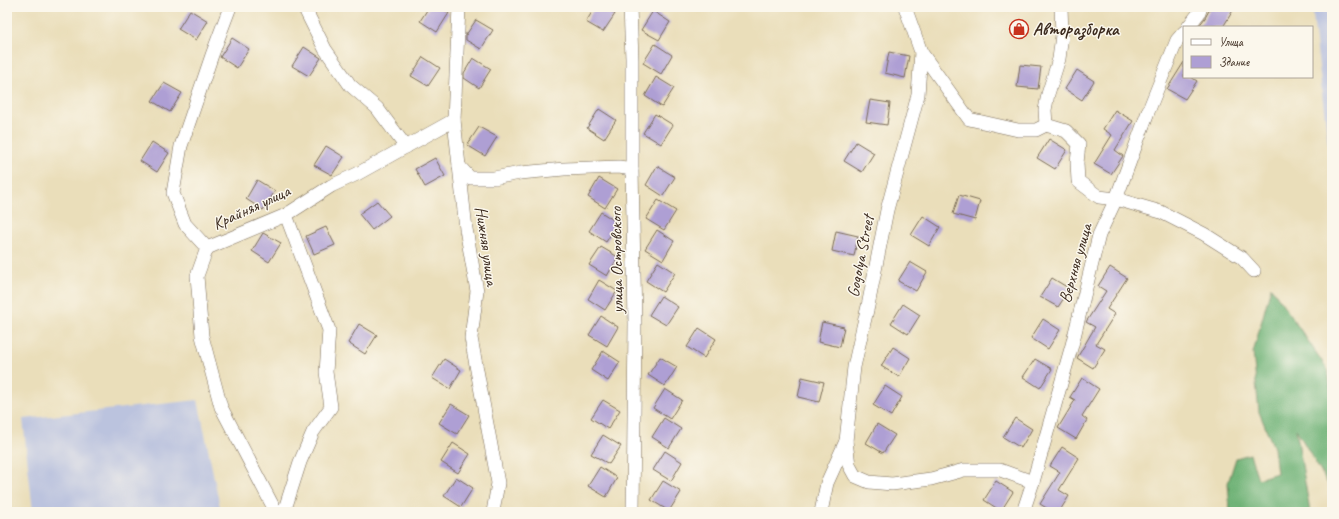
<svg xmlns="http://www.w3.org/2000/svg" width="1339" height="519" font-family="Caveat,sans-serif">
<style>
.industrial{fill:#bbc3de}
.forest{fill:#6eb276;stroke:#546e4a}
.building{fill:#ae9fd4}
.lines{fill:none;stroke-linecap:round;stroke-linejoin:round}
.street-casing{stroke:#786955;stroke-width:14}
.street{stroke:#fff;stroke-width:13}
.labels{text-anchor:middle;stroke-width:3;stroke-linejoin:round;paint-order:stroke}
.poi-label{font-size:17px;font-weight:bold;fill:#3b2a1e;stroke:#fbf7ec;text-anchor:start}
.street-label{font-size:17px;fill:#3b2a1e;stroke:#fbf7ec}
</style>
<rect width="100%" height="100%" fill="#fbf7ec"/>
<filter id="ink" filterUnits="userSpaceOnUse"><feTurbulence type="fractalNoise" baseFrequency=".025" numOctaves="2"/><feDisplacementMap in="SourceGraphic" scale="8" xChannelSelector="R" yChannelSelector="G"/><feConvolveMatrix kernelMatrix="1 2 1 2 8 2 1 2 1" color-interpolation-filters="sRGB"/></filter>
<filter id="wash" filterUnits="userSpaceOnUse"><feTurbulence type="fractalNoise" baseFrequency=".012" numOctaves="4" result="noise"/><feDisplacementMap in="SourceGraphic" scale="16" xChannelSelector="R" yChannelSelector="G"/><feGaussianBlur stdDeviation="0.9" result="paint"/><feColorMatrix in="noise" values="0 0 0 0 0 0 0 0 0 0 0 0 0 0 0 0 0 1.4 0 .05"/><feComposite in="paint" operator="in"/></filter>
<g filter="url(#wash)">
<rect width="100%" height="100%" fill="#eadeba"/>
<!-- industrial -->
<g class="industrial">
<polygon points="1312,7 1332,7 1332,178"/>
<polygon points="198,400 221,512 33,512 23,419"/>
</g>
<!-- forest -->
<polygon class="forest" points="1271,287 1328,370 1332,399 1332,491 1296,429 1310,512 1230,512 1228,483 1236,458 1250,454 1258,479 1277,473 1274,448 1259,412 1253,353"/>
<g id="blocks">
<!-- building -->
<g class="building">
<polygon points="429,7 439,7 449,13 437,32 420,21"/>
<polygon points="595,7 605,7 615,14 603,32 586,22"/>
<polygon points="1211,7 1235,7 1223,27 1198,27 1205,18"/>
<polygon points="190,10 208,21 196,40 178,29"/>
<polygon points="653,11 670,22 659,40 641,30"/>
<polygon points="476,20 493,30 481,49 466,40 466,35"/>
<polygon points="232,38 249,49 237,68 220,57"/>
<polygon points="655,44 672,55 661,74 643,63"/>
<polygon points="304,47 321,58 309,76 292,66"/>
<polygon points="889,52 909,56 905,78 885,73"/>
<polygon points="423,57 440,68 428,86 411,76"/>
<polygon points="473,58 491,69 479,88 464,78 464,73"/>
<polygon points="1184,62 1184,77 1191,77 1197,81 1185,99 1167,89"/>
<polygon points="1020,65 1041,67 1038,89 1017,87"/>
<polygon points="1077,70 1094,81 1082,100 1065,89"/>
<polygon points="656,77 674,88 662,107 645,96"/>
<polygon points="164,83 182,93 170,112 152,101"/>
<polygon points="870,100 890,103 887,125 866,122"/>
<polygon points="599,109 616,120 604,139 587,128"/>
<polygon points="1115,110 1133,121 1115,150 1123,156 1111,174 1094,164 1112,135 1103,129"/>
<polygon points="655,114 673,125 661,144 643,133"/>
<polygon points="479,127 497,137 485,156 467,145"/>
<polygon points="1049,139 1067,150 1055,169 1037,158"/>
<polygon points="152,142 169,153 157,172 140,161"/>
<polygon points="856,142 874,153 862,172 844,161"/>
<polygon points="326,146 344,157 332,175 314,165"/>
<polygon points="435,158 445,176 425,187 415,169"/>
<polygon points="657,166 675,177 663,196 646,185"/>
<polygon points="599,178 617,189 605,208 588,197"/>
<polygon points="257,180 275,191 263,210 246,199"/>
<polygon points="959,195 980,201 975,220 953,214"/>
<polygon points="658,200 676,211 664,230 646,219"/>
<polygon points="377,201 390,216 372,230 359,214"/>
<polygon points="601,212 618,223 606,242 589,231"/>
<polygon points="923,216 940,227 929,246 911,235"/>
<polygon points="326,227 335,245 314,254 306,236"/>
<polygon points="657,230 674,241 663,260 645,249"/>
<polygon points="836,231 858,236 854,256 832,251"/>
<polygon points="263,233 281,243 269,262 252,251"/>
<polygon points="601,247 618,257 607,276 589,265"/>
<polygon points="658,262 675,273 663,292 646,281"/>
<polygon points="910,262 927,272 916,291 898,281"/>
<polygon points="1110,267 1127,278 1107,309 1115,314 1096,344 1105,349 1093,368 1077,358 1095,327 1086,322 1106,291 1098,286"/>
<polygon points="1052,278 1070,289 1058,307 1040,297"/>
<polygon points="599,280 617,291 605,310 588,299"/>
<polygon points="661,296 678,307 666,325 649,315"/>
<polygon points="903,304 920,315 908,334 891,323"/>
<polygon points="601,316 618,327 607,346 589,335"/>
<polygon points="1043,319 1060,330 1048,349 1031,338"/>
<polygon points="822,322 844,327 840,347 818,342"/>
<polygon points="359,324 377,335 365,354 348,343"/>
<polygon points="699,328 716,339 704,358 687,347"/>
<polygon points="893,347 910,358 899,377 881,366"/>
<polygon points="603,351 620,362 608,381 591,370"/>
<polygon points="660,357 677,367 665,386 648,375"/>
<polygon points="444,359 461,370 450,389 432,378"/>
<polygon points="1035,359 1052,369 1040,388 1023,377"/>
<polygon points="802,377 824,382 819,402 798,397"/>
<polygon points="1082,378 1099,389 1082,416 1087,420 1076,439 1058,428 1075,400 1070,397"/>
<polygon points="885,386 902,397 891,416 873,405"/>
<polygon points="665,389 682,400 670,419 653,408"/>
<polygon points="603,400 620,410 608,429 591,418"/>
<polygon points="451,404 469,415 457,434 439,423"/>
<polygon points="664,418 681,429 669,448 652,437"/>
<polygon points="1015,418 1032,429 1021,448 1003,437"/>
<polygon points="877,424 895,435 883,453 866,443"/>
<polygon points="603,435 621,446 609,464 591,454"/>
<polygon points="453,443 470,454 458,473 441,462"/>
<polygon points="1062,447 1079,458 1059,490 1069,496 1059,512 1053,512 1040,504 1060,472 1050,466"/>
<polygon points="665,451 682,462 671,481 653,470"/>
<polygon points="600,467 617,478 606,497 588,486"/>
<polygon points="456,477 473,488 461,507 444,496"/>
<polygon points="663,481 681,492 669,511 651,500"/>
<polygon points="996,481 1013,492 1001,511 984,500"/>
</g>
</g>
</g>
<g filter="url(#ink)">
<use href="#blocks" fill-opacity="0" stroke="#786955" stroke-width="1"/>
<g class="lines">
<!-- street casing -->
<g class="street-casing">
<g id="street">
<polyline points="230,7 212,55 181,146 173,193 185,224 207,248 286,215 331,186 357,174 454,120"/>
<polyline points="304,7 325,49 350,85 377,108 406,147"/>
<polyline points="459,7 454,120 466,229 477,291 471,338 498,483 493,512"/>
<polyline points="630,7 632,59 632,169 635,324 633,512"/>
<polyline points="1188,27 1199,13 1201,7"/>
<polyline points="921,52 969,119 1018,130 1036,130 1046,125 1066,131 1079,144 1077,163 1078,181 1099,197 1116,199 1161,212 1204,234 1242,258 1254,271"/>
<polyline points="1046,125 1045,110 1048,94 1059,59 1062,35 1061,7"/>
<polyline points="459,166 470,178 494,178 520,173 564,169 619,167 632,169"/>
<polyline points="207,248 197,276 202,336 221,407 276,512"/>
<polyline points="846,441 849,465 855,476 869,482 892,484 931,479 964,470 1000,470 1033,482"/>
<polyline points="284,512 300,462 313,432 331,407 326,372 329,330 286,215"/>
<polyline points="821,512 827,483 846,441 854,367 862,331 868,306 887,210 918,95 921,52 905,7"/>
<polyline points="1023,512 1033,482 1072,345 1099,235 1116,199 1148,112 1177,40 1184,32"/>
</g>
</g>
<!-- street -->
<use href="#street" class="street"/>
</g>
</g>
<!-- icons -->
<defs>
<g id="shop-ring" transform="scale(1)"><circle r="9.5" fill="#fbf7ec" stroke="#c8321e" stroke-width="1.5"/><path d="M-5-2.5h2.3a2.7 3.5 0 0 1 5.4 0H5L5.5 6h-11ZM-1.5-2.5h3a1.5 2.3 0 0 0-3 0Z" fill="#c8321e"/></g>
</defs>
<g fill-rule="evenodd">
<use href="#shop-ring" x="1019" y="29"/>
</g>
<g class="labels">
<!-- poi labels -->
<g class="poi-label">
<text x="1033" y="35">Авторазборка</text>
</g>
<!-- street labels -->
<g class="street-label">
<text transform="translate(251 207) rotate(-25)" y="6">Крайняя улица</text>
<text transform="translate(487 246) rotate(82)" y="6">Нижняя улица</text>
<text transform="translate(860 256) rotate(-79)" y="6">Gogolya Street</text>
<text transform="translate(616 260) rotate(-91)" y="6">улица Островского</text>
<text transform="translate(1075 263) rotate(-74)" y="6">Верхняя улица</text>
</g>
</g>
<!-- margin -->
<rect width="1339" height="519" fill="none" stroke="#fbf7ec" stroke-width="24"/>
<!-- legend -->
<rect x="1183" y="26" width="130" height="52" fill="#fbf7ec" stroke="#aea59a"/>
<rect x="1191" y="39" width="20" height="6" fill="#ffffff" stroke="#aea59a"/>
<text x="1219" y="46" font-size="12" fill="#3b2a1e">Улица</text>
<rect x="1191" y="56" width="20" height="12" fill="#ae9fd4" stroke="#aea59a"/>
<text x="1219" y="66" font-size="12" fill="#3b2a1e">Здание</text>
</svg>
